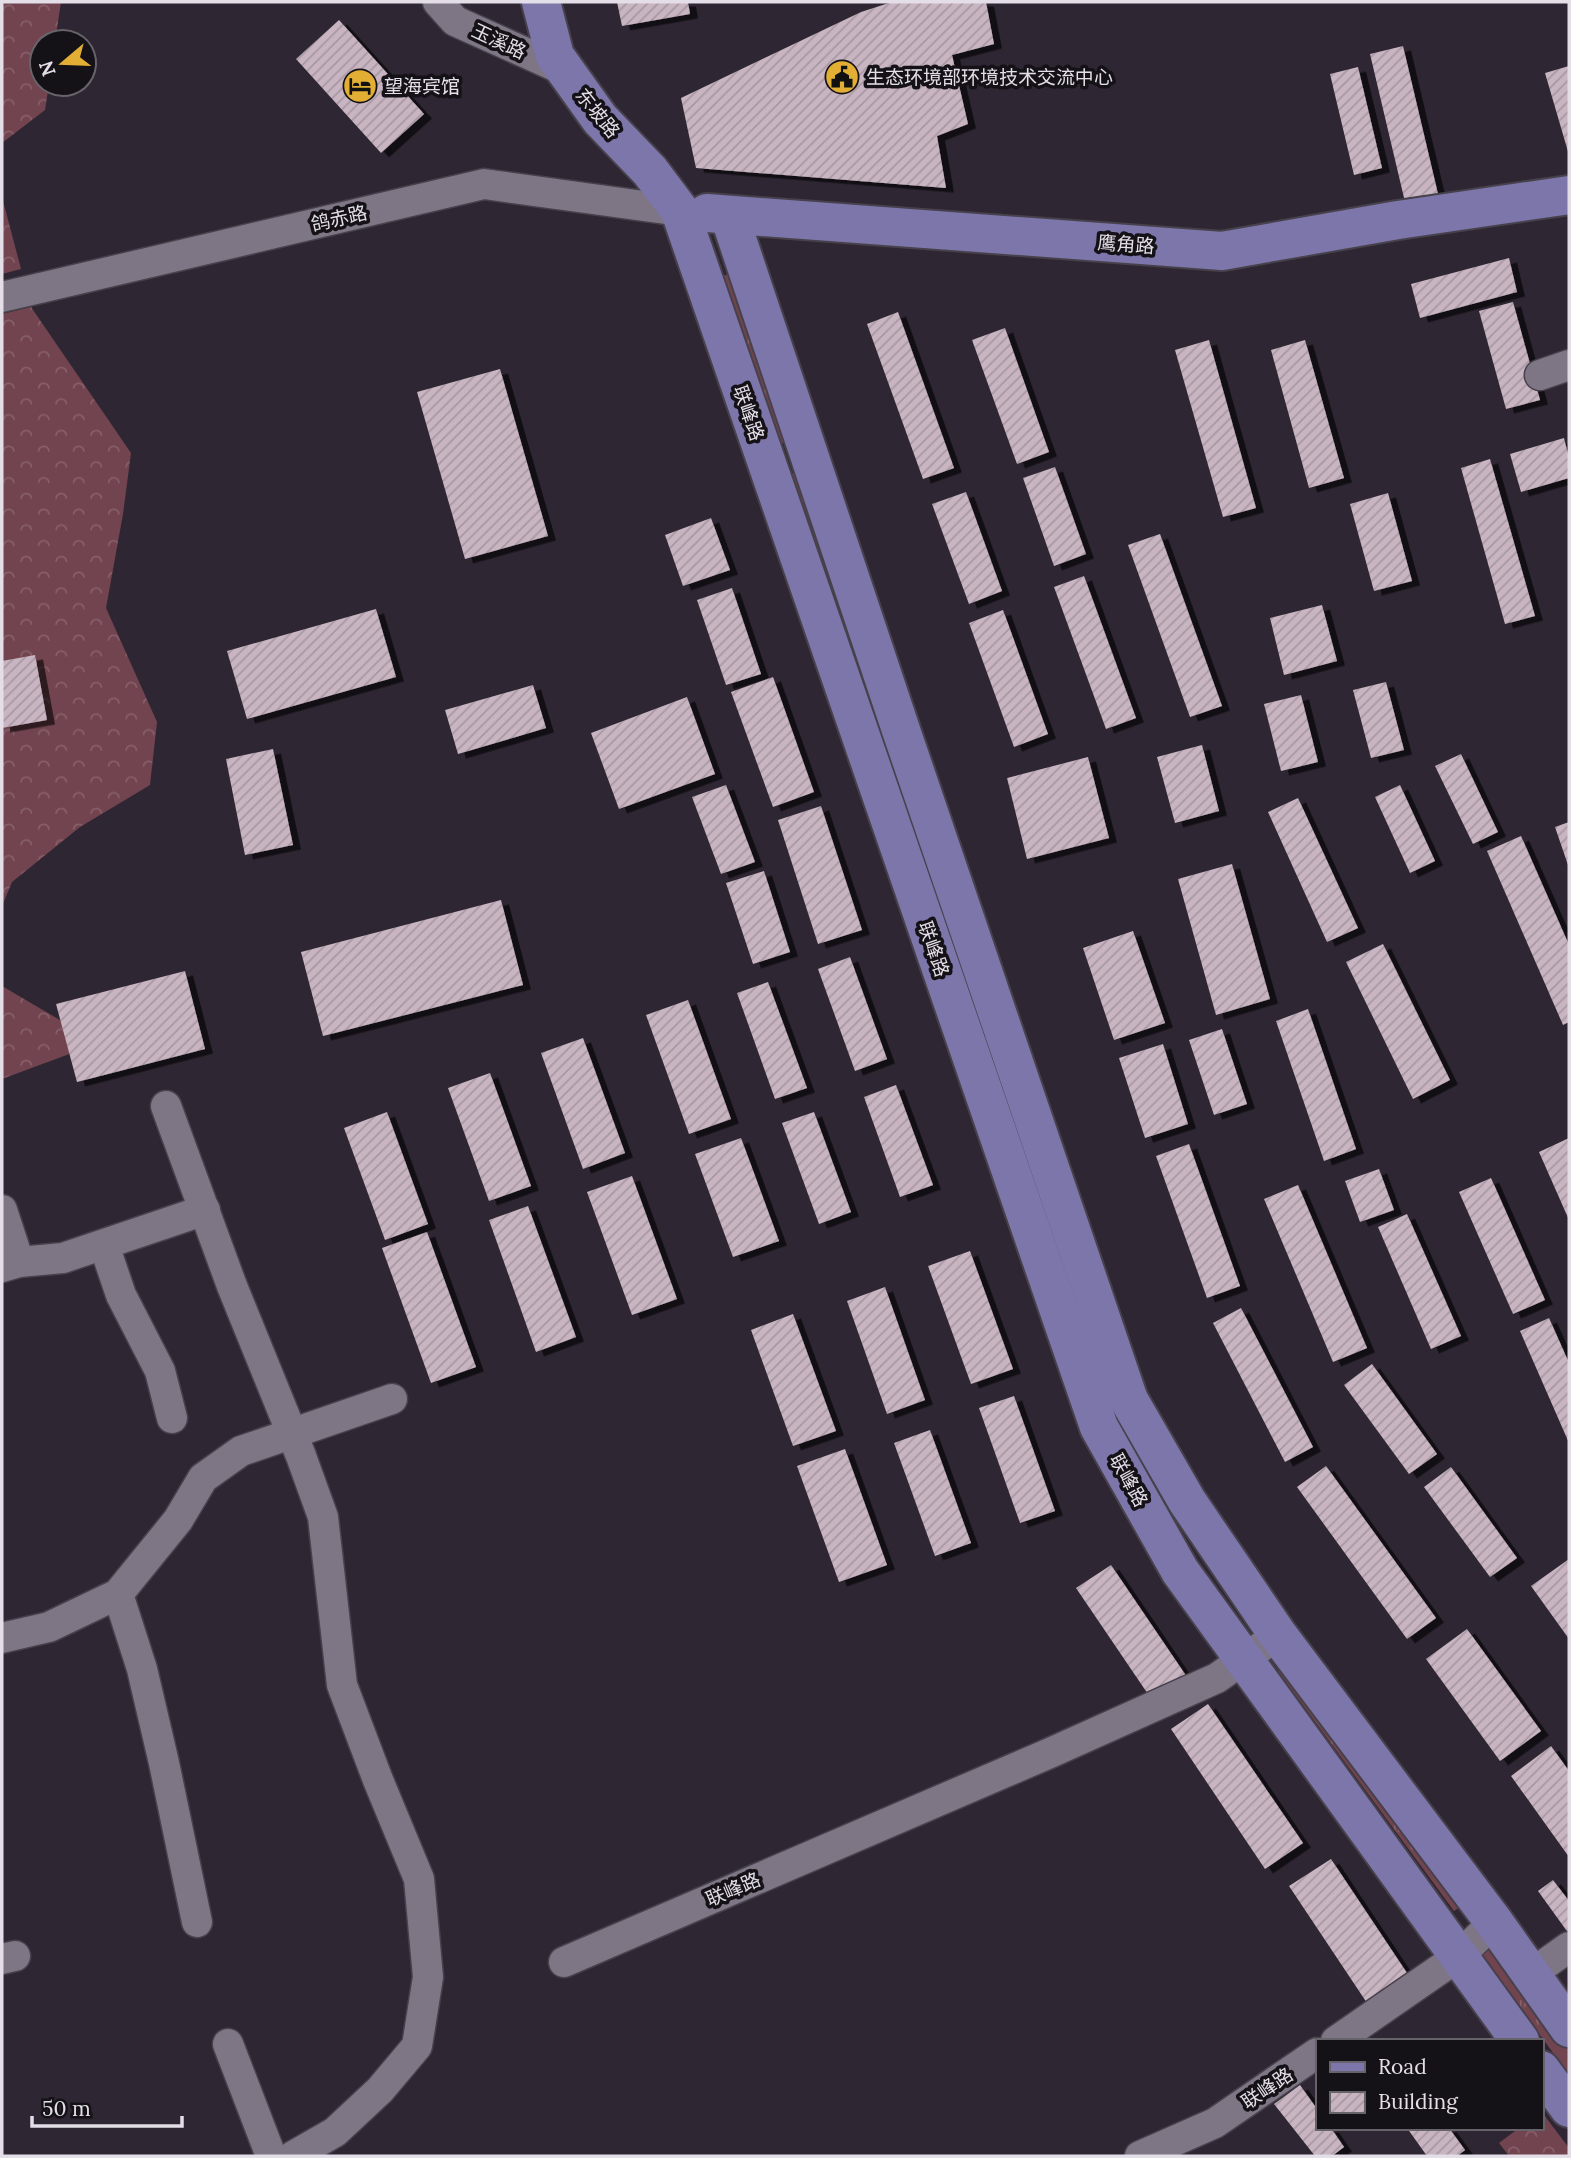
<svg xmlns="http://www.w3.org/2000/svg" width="1571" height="2158" font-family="Lora,'Noto Sans SC',serif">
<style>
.grass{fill:url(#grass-tufts)}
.forest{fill:url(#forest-crowns)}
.building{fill:url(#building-hatch);filter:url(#shadow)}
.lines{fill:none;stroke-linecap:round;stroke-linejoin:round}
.minor-casing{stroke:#47414c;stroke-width:33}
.major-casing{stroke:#47414c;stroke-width:42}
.minor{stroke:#7e7585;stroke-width:30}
.major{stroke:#7d76ab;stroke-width:38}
.labels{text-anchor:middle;stroke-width:7;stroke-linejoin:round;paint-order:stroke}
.street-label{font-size:19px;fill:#e3dee7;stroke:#141117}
.poi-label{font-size:19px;fill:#e3dee7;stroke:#141117;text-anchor:start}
</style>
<defs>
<pattern id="grass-tufts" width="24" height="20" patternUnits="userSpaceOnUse" patternTransform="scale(1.75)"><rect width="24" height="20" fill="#72444f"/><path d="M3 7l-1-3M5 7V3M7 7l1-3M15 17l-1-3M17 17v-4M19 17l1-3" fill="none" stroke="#865f68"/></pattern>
<pattern id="forest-crowns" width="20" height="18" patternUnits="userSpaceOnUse" patternTransform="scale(1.75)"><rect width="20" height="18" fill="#72444f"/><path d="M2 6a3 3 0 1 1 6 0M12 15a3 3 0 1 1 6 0" fill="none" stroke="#865f68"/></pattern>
<pattern id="building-hatch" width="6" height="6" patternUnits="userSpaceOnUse" patternTransform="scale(1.75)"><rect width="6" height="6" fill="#c8b5c1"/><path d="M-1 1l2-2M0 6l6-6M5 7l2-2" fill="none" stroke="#a798a2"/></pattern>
<filter id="shadow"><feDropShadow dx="8" dy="4.5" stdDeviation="0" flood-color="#0009"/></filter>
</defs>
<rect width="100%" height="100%" fill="#2e2633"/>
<!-- grass -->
<g class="grass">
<polygon points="730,274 791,441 774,445 717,277"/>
<polygon points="802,469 883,709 868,714 791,474"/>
<polygon points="1290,1662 1466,1903 1454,1911 1278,1671"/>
<polygon points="1494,1944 1569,2049 1569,2075 1481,1953"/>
</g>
<!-- forest -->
<g class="forest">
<polygon points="2,2 61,2 55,42 42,42 42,84 49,84 45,110 2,143"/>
<polygon points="2,197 21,269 2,274"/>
<polygon points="31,307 131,453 123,514 106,608 157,722 150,785 80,827 12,882 2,906 2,314"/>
<polygon points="2,986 99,1043 2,1079"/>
<polygon points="1541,2111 1569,2148 1569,2156 1509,2156 1499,2143 1519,2128 1541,2128"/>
</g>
<!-- building -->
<g class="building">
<polygon points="617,2 688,2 690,14 622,26"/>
<polygon points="892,2 986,2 994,44 952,55 968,124 937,136 946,188 696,168 681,98 861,12"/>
<polygon points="339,20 424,114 381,153 296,59"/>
<polygon points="1403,46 1438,194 1405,202 1370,54"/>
<polygon points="1569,66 1569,155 1545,73"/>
<polygon points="1358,67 1382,168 1354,175 1330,74"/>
<polygon points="1509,258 1517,292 1420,318 1411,284"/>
<polygon points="1513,302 1540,400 1506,409 1479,311"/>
<polygon points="898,312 954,468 923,479 867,324"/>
<polygon points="1005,328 1049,452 1017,464 972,340"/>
<polygon points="1209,340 1256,508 1223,517 1175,350"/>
<polygon points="1305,340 1344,478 1309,488 1271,350"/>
<polygon points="500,369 548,536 465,559 417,392"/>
<polygon points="1564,438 1569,458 1569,478 1521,492 1510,454"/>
<polygon points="1490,459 1535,616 1505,624 1461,468"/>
<polygon points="1055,467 1086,554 1054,566 1023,478"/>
<polygon points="966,492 1002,591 969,604 932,504"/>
<polygon points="1388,493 1412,581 1374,591 1350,504"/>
<polygon points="711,518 730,570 683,586 665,535"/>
<polygon points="1160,534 1222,706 1190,717 1128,545"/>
<polygon points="1084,576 1136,718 1106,729 1054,587"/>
<polygon points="732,588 761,674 726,685 697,600"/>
<polygon points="1322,605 1337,661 1284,675 1270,618"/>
<polygon points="376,609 396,677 247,719 227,651"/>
<polygon points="1003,610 1048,734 1014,747 969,623"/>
<polygon points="35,655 47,720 2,728 2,661"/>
<polygon points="773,677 814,792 773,807 731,692"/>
<polygon points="1386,682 1404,750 1371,758 1353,690"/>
<polygon points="533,685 546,728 458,754 445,710"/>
<polygon points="1301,695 1318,762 1281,771 1264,704"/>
<polygon points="687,697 715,774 619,809 591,733"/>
<polygon points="1202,745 1219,811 1175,823 1157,757"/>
<polygon points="273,749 293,845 245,855 226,759"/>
<polygon points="1461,754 1498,832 1473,844 1435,766"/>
<polygon points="1088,757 1109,838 1027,859 1007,778"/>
<polygon points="726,785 755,862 721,874 692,797"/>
<polygon points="1400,785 1435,861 1410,873 1375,797"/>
<polygon points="1298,798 1358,928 1327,942 1268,812"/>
<polygon points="821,806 862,930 818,944 778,820"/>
<polygon points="1569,822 1569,868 1555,827"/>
<polygon points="1521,836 1569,945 1569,1022 1563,1025 1487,851"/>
<polygon points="1232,864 1270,999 1216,1015 1178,879"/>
<polygon points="764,871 790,952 753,964 726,883"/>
<polygon points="501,900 523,985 323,1036 301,952"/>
<polygon points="1133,931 1165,1023 1114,1040 1083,948"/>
<polygon points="1383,944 1450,1080 1413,1099 1346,962"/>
<polygon points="850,957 887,1059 855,1071 818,969"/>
<polygon points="185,971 205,1049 77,1082 56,1004"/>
<polygon points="768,982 807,1088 775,1099 737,993"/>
<polygon points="688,1000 731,1119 689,1134 646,1015"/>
<polygon points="1308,1009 1356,1149 1324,1161 1276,1021"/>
<polygon points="1222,1029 1247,1104 1214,1115 1189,1040"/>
<polygon points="583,1038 625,1153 583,1169 541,1053"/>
<polygon points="1163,1044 1188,1124 1145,1138 1119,1058"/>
<polygon points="490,1073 531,1186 489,1201 448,1088"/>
<polygon points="896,1085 933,1185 900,1197 864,1097"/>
<polygon points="387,1112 428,1224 385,1240 344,1128"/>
<polygon points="814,1112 851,1212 819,1224 782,1123"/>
<polygon points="741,1138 779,1241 733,1257 695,1154"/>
<polygon points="1569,1138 1569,1220 1539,1152"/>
<polygon points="1189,1144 1240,1286 1207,1298 1156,1156"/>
<polygon points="1379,1169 1394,1210 1360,1222 1345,1181"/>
<polygon points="632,1176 677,1299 632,1315 587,1192"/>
<polygon points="1491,1178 1545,1300 1513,1314 1459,1192"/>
<polygon points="1298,1185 1367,1348 1333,1362 1264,1199"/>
<polygon points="528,1206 576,1337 536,1352 489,1220"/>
<polygon points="1407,1214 1461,1336 1431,1349 1378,1227"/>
<polygon points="427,1232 476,1367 431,1383 382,1248"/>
<polygon points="970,1251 1013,1369 971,1384 928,1266"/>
<polygon points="885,1287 925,1400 887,1414 847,1301"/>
<polygon points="1241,1308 1313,1447 1285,1462 1213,1323"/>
<polygon points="793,1314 836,1431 793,1446 751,1330"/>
<polygon points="1549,1318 1569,1363 1569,1443 1520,1331"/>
<polygon points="1372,1364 1437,1454 1409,1474 1344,1385"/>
<polygon points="1014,1396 1055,1511 1020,1523 979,1408"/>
<polygon points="930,1430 971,1543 935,1556 894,1443"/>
<polygon points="845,1449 887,1565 839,1582 797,1466"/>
<polygon points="1326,1466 1436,1618 1407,1639 1297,1487"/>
<polygon points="1451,1467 1517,1558 1490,1577 1424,1487"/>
<polygon points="1569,1559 1569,1639 1531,1586"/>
<polygon points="1111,1565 1189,1680 1154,1703 1076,1588"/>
<polygon points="1467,1629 1541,1731 1500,1761 1426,1659"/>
<polygon points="1208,1704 1303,1843 1265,1869 1171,1729"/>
<polygon points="1551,1746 1569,1771 1569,1857 1511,1776"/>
<polygon points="1331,1859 1409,1976 1367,2003 1289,1886"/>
<polygon points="1553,1880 1569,1901 1569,1934 1538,1891"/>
<polygon points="1300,2085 1317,2109 1317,2128 1331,2128 1344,2147 1332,2156 1315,2156 1274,2104"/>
<polygon points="1407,2128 1449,2128 1465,2150 1457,2156 1427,2156"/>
</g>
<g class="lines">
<!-- minor casing -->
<g class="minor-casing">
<g id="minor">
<polyline points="438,2 455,21 566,71"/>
<polyline points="2,297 484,184 680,211"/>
<polyline points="1540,375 1569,365"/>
<polyline points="166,1106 232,1286 301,1456 323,1517 342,1685 378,1780 419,1879 428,1977 417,2046 380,2090 335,2132 293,2156"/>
<polyline points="2,1210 19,1262"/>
<polyline points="104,1245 121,1295 160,1371 172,1418"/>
<polyline points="2,1267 19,1262 63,1258 205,1210"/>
<polyline points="118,1594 142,1669 164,1763 197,1922"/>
<polyline points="2,1638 49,1627 118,1594 178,1520 203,1478 241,1451 392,1399"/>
<polyline points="2,1959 15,1956"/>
<polyline points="564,1962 1050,1753 1217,1678 1278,1635"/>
<polyline points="1531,1974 1569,1947"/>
<polyline points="1336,2041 1459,1956 1494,1922"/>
<polyline points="228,2044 271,2156"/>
<polyline points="1140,2156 1215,2123 1317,2053"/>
</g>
</g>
<!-- major casing -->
<g class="major-casing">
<g id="major">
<polyline points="541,2 555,56 600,119 650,171 680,211 1099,1427 1180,1571 1520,2041"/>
<polyline points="707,213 1222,251 1398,220 1569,195"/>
<polyline points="729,215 903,736 1129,1400 1187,1501 1278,1635 1494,1922 1569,2028"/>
<polyline points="1541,2070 1569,2108"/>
</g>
</g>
<!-- minor -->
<use href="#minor" class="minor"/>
<!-- major -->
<use href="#major" class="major"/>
</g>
<!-- icons -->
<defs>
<g id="civic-disc" transform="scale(1.75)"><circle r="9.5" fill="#e2af34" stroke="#141117"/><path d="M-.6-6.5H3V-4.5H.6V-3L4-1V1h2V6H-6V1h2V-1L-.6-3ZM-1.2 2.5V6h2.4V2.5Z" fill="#111"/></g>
<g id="hotel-disc" transform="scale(1.75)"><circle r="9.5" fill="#e2af34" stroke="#141117"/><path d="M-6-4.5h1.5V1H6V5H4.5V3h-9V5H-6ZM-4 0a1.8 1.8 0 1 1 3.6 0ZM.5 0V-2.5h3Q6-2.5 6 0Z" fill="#111"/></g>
</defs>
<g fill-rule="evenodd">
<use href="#civic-disc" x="842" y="77"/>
<use href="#hotel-disc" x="360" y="86"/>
</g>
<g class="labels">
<!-- street labels -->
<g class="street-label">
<text transform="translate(499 41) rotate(25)" y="7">玉溪路</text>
<text transform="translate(598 113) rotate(51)" y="7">东坡路</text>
<text transform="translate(339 218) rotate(-13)" y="7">鸽赤路</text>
<text transform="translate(1126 244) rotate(4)" y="7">鹰角路</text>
<text transform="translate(749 413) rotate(71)" y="7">联峰路</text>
<text transform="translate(934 949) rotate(71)" y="7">联峰路</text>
<text transform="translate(1129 1480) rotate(61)" y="7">联峰路</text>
<text transform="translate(733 1889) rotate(-23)" y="7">联峰路</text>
<text transform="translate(1267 2088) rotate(-34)" y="7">联峰路</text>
</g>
<!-- poi labels -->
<g class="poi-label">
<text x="866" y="84">生态环境部环境技术交流中心</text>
<text x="384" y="93">望海宾馆</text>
</g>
</g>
<!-- border -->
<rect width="1571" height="2158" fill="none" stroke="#e3dee7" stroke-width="7"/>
<!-- legend -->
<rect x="1316" y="2039" width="228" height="91" fill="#141117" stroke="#67636a" stroke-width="2"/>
<rect x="1330" y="2062" width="35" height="10" fill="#7d76ab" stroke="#67636a" stroke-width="2"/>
<text x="1378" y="2074" font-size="21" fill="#e3dee7">Road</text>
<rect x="1330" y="2092" width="35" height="21" fill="url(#building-hatch)" stroke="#67636a" stroke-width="2"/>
<text x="1378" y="2109" font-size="21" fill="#e3dee7">Building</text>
<!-- north arrow -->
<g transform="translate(63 63) rotate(251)"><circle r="33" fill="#141117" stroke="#67636a" stroke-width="2"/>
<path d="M0-5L12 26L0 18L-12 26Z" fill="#e2af34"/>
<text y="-10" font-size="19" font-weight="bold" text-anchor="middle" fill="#e3dee7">N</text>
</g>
<!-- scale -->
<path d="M32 2116v10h150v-10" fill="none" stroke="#e3dee7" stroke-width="3.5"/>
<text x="42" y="2116" font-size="21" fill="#e3dee7" stroke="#141117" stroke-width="5" paint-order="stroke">50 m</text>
</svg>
